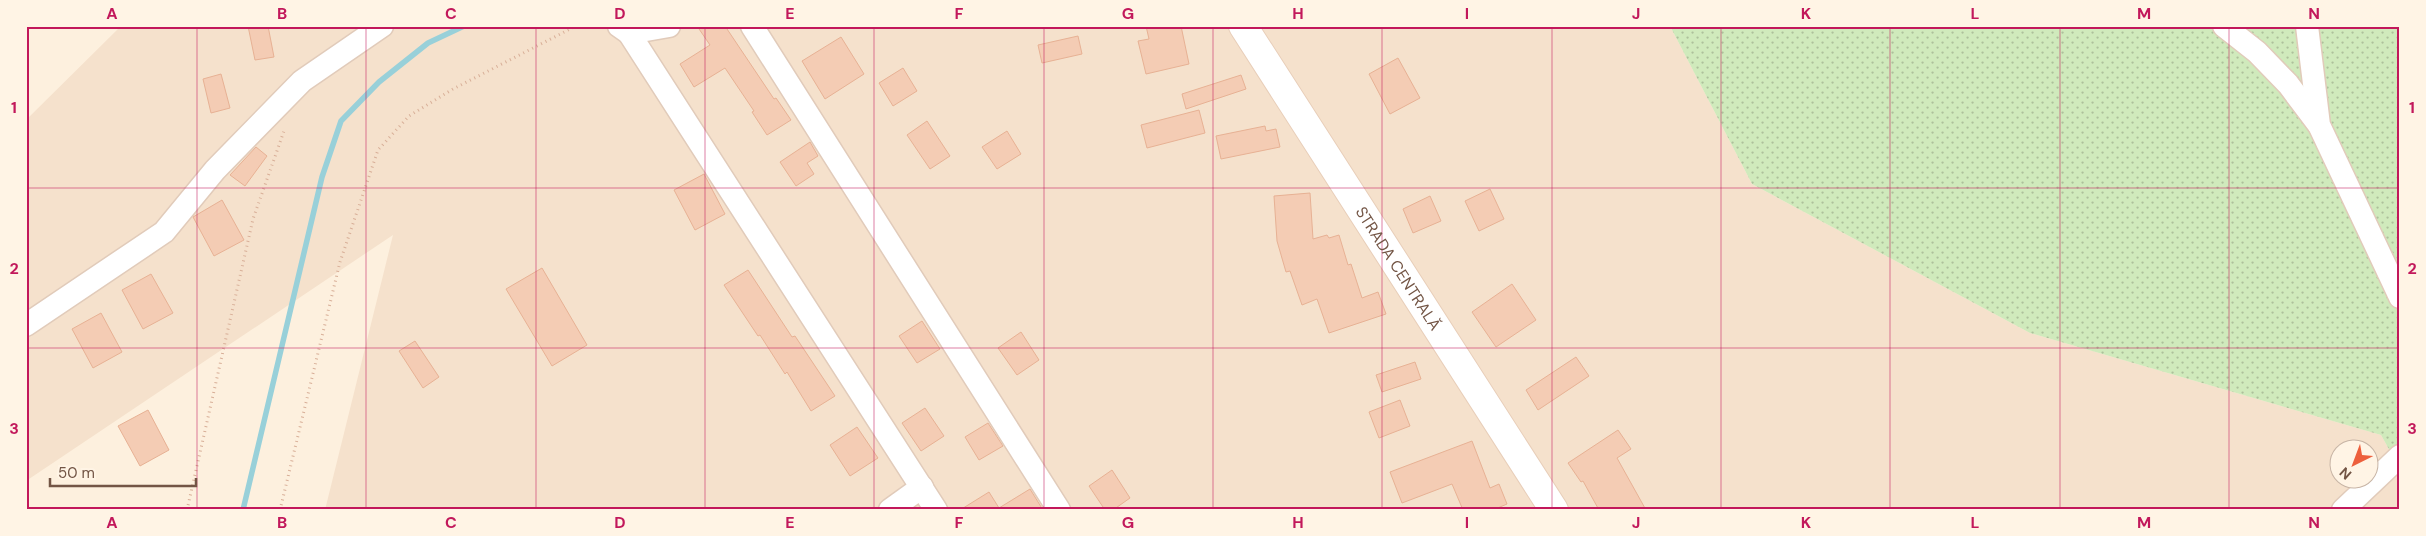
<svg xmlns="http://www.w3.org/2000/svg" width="2426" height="536" font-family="'DM Sans',sans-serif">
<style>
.residential{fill:#f5e1cc;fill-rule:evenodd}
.grass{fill:url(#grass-dots)}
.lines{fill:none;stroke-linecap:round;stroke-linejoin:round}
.stream{stroke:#98d0d9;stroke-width:5.5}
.building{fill:#f4ccb4;stroke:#e7b194}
.street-casing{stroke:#e1cbba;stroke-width:25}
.secondary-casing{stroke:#e8ceb9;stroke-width:30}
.path{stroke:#d8af98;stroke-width:3;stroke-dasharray:1 4;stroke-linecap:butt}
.street{stroke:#fff;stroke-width:22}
.secondary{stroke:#fff;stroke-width:28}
.grid{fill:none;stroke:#c2185b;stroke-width:1;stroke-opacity:0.55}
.labels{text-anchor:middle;stroke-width:4.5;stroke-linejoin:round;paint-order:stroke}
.street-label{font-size:16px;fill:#735545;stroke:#fff4e5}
.neatline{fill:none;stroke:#c2185b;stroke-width:2}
.grid-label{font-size:16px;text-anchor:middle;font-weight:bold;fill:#c2185b}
</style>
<defs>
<pattern id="grass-dots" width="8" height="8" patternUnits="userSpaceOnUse" patternTransform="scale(1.25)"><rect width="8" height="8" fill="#d0eabc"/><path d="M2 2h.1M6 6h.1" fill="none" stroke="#adc09b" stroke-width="1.8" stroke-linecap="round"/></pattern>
</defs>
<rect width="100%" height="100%" fill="#fdf0de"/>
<!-- residential -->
<path class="residential" d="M121,26H1670L1752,184L2030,333L2381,435L2400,469V510H325L393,235L26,481V120ZM2338,448H2368V478H2338Z"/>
<!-- grass -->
<polygon class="grass" points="1670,26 2400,26 2400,469 2381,435 2030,333 1752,184"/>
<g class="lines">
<!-- stream -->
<polyline class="stream" points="243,510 322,177 341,121 379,82 428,43 464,26"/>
</g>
<!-- building -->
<g class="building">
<polygon points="248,26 268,26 274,57 255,60"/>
<polygon points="697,26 725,26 774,99 776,98 791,120 767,135 752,112 754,111 725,68 694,87 680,64 710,45"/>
<polygon points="1146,26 1181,26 1189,64 1146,74 1138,41 1149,39"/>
<polygon points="1078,36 1082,54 1042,63 1038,45"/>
<polygon points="841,37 864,74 825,99 802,61"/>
<polygon points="1398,58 1420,98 1390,114 1369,74"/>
<polygon points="903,68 917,91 893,106 879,83"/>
<polygon points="221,74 230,108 211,113 203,79"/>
<polygon points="1241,75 1246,89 1186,109 1182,94"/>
<polygon points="1199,110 1205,133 1147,148 1141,125"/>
<polygon points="927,121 950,156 930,169 907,135"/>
<polygon points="1265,126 1266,131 1276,129 1280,147 1221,159 1216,136"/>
<polygon points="1007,131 1021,154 997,169 982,147"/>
<polygon points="810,142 818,156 807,163 814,174 796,186 780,162"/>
<polygon points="256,147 267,156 245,186 230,175"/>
<polygon points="704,174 725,214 695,230 674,190"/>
<polygon points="1490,189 1504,219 1479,231 1465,201"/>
<polygon points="1310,193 1313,239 1327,235 1329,238 1339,235 1348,265 1351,264 1362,298 1378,292 1386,314 1329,333 1317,299 1302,305 1290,271 1286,272 1277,241 1274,196"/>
<polygon points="1430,196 1441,221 1413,233 1403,209"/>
<polygon points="222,200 244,240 214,256 193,217"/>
<polygon points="542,268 587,345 552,366 506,289"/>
<polygon points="748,270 792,337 795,336 835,396 811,411 787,372 785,374 760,335 758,336 724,285"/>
<polygon points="151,274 173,313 143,329 122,290"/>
<polygon points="1512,284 1536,320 1496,347 1472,312"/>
<polygon points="101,313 122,352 93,368 72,329"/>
<polygon points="922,321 940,349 917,363 899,336"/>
<polygon points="1021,332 1039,360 1017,375 998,348"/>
<polygon points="415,341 439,377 423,388 399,351"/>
<polygon points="1576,357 1589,376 1538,410 1526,390"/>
<polygon points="1415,362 1421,379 1382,392 1376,375"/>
<polygon points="1400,400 1410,426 1379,438 1369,412"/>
<polygon points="925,408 944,436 921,451 902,423"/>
<polygon points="148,410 169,450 140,466 118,426"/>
<polygon points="988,423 1003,446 979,460 965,437"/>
<polygon points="857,427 878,458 850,476 830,445"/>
<polygon points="1618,430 1631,449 1617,458 1646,510 1599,510 1583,481 1581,482 1568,463"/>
<polygon points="1472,441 1490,488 1499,484 1507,504 1493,510 1463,510 1452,484 1402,503 1390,472"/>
<polygon points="1112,470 1130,498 1113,510 1105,510 1089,486"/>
<polygon points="1030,489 1043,510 960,510 989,492 999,508"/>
</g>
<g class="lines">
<!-- street casing -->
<g class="street-casing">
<g id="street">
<polyline points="619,26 629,33 669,26"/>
<polyline points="752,26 1059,510"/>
<polyline points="2224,26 2257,52 2288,84 2318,124"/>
<polyline points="2307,26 2319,125 2400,297"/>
<polyline points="629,33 936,510"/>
<polyline points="26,325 164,232 215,170 302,81 382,26"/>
<polyline points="890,510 922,487"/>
<polyline points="2343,510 2400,456"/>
</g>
</g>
<!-- secondary casing -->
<g class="secondary-casing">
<g id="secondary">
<path id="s1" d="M1243,26L1554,510"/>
</g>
</g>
<!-- path -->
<g class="path">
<polyline points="187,510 253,219 284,131"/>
<polyline points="280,510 340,262 378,150 409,116 453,89 576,26"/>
</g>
<!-- street -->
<use href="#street" class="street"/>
<!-- secondary -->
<use href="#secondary" class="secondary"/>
</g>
<!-- grid -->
<path class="grid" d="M197,26V510M366,26V510M536,26V510M705,26V510M874,26V510M1044,26V510M1213,26V510M1382,26V510M1552,26V510M1721,26V510M1890,26V510M2060,26V510M2229,26V510M26,188H2400M26,348H2400"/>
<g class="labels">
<!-- street labels -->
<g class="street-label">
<text dy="6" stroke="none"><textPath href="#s1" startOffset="288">STRADA CENTRALĂ</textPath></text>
</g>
</g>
<!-- border -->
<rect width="2426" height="536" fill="none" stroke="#fff4e5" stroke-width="55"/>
<!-- north arrow -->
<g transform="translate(2354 464) rotate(222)"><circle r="24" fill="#fff4e5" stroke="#c7b4a5"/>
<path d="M0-4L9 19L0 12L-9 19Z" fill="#ed5f3c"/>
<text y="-8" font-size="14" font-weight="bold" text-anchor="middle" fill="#735545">N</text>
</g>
<!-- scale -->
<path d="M50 478v8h146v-8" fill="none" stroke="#735545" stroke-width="2.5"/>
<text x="58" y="478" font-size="15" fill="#735545" stroke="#fff4e5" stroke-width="4" paint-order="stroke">50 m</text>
<rect x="28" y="28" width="2370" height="480" class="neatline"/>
<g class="grid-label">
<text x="112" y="19">A</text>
<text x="282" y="19">B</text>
<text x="451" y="19">C</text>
<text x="620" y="19">D</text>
<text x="790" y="19">E</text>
<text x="959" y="19">F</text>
<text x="1128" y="19">G</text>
<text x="1298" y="19">H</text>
<text x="1467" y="19">I</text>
<text x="1636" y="19">J</text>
<text x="1806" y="19">K</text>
<text x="1975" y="19">L</text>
<text x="2144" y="19">M</text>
<text x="2314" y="19">N</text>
<text x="14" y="113">1</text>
<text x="2412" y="113">1</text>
<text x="14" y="274">2</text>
<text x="2412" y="274">2</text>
<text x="14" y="434">3</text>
<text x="2412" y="434">3</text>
<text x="112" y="528">A</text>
<text x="282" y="528">B</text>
<text x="451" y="528">C</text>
<text x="620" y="528">D</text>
<text x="790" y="528">E</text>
<text x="959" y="528">F</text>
<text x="1128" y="528">G</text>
<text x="1298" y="528">H</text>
<text x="1467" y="528">I</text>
<text x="1636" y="528">J</text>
<text x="1806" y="528">K</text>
<text x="1975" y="528">L</text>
<text x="2144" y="528">M</text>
<text x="2314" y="528">N</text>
</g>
</svg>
